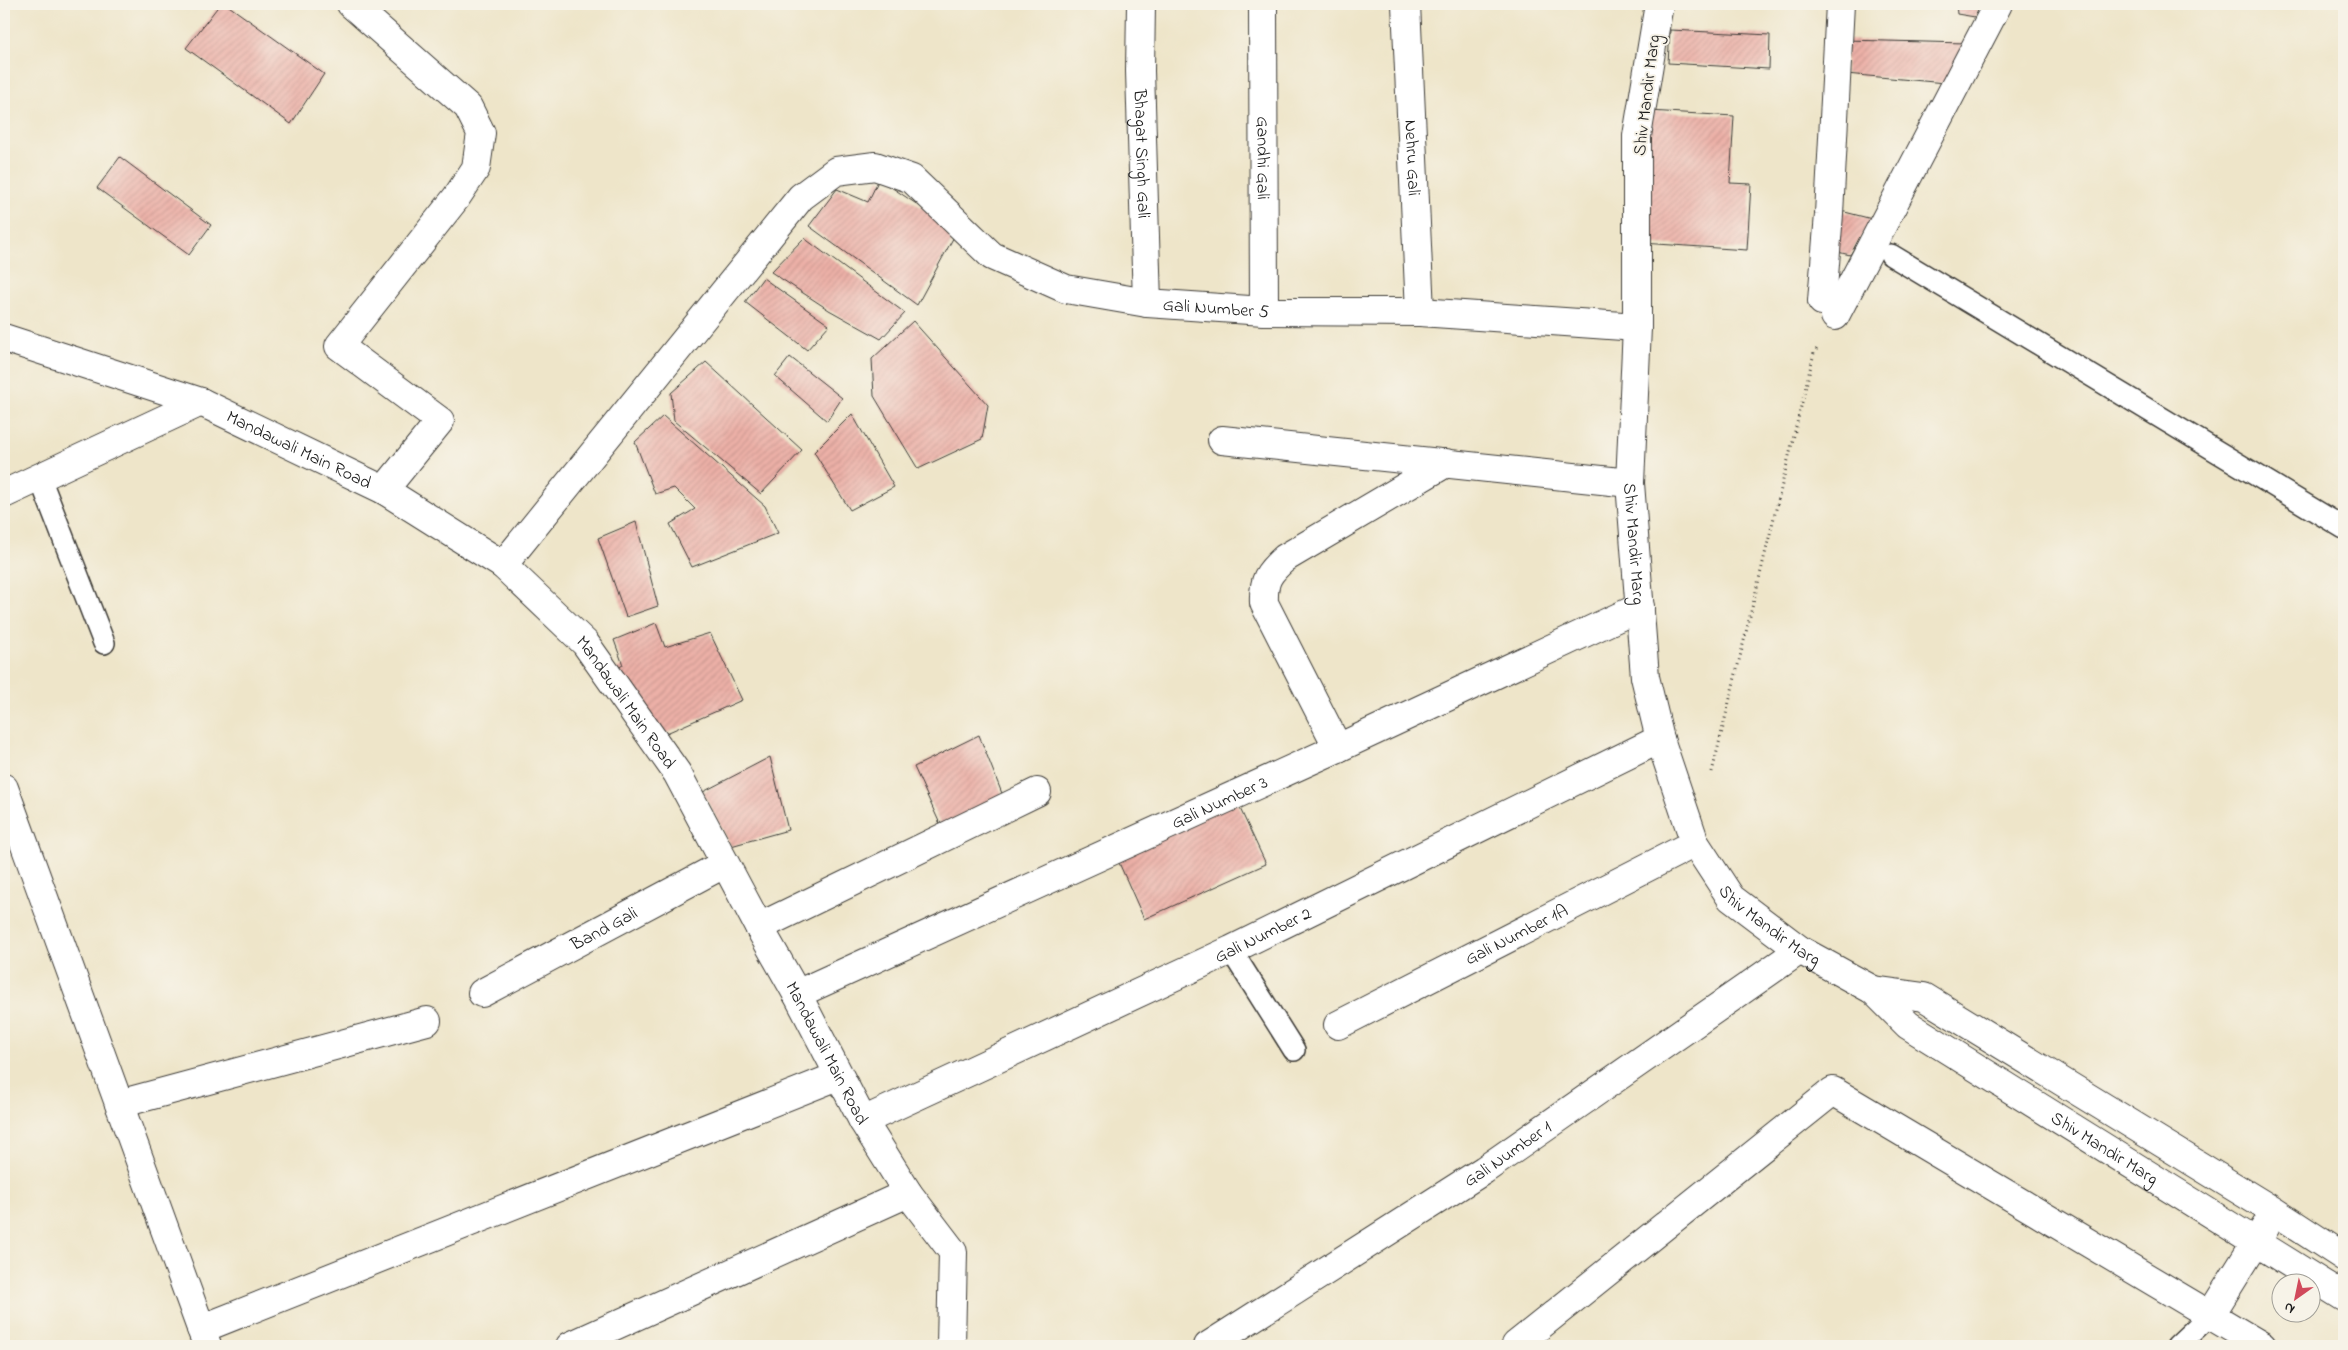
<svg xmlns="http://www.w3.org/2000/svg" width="2348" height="1350" font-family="'Indie Flower',sans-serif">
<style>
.building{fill:url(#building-hatch)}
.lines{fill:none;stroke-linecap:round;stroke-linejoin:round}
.service-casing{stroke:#3c3a36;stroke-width:24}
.minor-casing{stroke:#3c3a36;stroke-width:30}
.tertiary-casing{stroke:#3c3a36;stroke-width:30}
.path{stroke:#3c3a36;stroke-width:3;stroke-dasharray:1 4;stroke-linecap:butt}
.service{stroke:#fff;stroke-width:21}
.minor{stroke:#fff;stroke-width:28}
.tertiary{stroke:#fff;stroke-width:28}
.labels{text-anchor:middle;stroke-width:4;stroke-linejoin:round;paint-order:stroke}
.street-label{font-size:18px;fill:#1c1c1c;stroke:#f7f3e8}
</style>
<defs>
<pattern id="building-hatch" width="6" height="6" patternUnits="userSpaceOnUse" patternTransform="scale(1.25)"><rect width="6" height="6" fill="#ecb0a7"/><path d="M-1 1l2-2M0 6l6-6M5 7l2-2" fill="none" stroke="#ca978f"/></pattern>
</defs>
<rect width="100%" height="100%" fill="#f7f3e8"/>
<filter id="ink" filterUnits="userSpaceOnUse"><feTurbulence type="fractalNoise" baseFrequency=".02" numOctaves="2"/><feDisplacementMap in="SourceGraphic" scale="10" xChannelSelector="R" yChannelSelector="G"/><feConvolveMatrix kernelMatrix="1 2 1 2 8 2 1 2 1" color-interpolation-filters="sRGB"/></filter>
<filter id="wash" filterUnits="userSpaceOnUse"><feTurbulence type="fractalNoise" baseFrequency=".0096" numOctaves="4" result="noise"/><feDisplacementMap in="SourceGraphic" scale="20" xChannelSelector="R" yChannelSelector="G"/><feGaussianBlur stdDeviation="1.12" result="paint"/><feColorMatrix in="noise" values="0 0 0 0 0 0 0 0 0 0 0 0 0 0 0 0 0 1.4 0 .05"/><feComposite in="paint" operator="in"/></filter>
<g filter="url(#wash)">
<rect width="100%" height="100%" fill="#eee5c9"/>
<g id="blocks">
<!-- building -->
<g class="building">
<polygon points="220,4 226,4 324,74 291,124 186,48"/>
<polygon points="1956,4 1982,4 1975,17 1957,14"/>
<polygon points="1670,30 1770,35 1769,69 1668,63"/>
<polygon points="1846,40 1966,43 1945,83 1846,74"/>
<polygon points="1649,111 1734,116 1730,183 1751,184 1747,250 1642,243"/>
<polygon points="120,157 211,225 189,255 97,188"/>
<polygon points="879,179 957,231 917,305 809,226 837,189 868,202"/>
<polygon points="1837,210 1872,219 1850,255 1834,251"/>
<polygon points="804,238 905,313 881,339 829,310 771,272"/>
<polygon points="763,278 829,325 807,350 745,302"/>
<polygon points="913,321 988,405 982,439 918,469 874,396 872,359"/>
<polygon points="790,357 842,398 827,421 775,376"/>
<polygon points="706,362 802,450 761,494 674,421 671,393"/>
<polygon points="852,414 894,487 850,510 814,452"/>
<polygon points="663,416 765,506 778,533 692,567 670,524 695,509 674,488 655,494 635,442"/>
<polygon points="636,522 658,606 626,617 598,538"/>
<polygon points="656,623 665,647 710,633 742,700 662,735 616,669 623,665 614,640"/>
<polygon points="979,735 1003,796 941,826 914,767"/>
<polygon points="770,757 788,830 731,846 703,792"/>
<polygon points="1237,802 1266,864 1144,919 1116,856"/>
</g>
</g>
</g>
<g filter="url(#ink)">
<use href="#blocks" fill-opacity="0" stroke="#3c3a36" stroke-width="1"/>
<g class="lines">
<!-- service casing -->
<g class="service-casing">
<g id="service">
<polyline points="1891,255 2344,528"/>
<polyline points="40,478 104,643"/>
<polyline points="1231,950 1294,1050"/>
<polyline points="2177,1346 2211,1314"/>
</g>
</g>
<!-- minor casing -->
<g class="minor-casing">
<g id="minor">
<polyline points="351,4 468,107 481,133 476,168 456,198 339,346 440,421 384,490"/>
<path id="s1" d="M1141,4L1140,71L1147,303"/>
<path id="s2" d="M1263,4L1264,311"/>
<path id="s3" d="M1406,4L1420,312"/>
<path id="s4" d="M1659,4L1637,136V327L1630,483L1645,677L1660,739L1695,843L1731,898L1800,950L1873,990L1908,1025L2344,1297"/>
<polyline points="1822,301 1829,214 1840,4"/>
<polyline points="1835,316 1998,4"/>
<polyline points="1222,440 1630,483"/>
<polyline points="4,494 201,402"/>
<path id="s5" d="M503,565L801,197L836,171L875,166L912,179L992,256L1066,289L1147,303L1264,311L1420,312L1637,327"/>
<path d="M1338,748L1264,603C1263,580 1268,573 1285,558L1446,463"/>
<polyline points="4,788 207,1345"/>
<polyline points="759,927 1037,792"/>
<polyline points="1873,990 1924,997 2275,1212 2344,1257"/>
<path id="s6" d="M482,993L724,864"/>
<path id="s7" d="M797,994L1338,748L1640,607"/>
<path id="s8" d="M1338,1025L1695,843"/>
<polyline points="119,1104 427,1021"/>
<path id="s9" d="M863,1121L1231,950L1660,739"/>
<polyline points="2211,1314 2266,1226"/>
<polyline points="201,1329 838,1076"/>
<polyline points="570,1346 908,1193"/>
<path id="s10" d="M1208,1346L1484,1170L1800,950"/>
<polyline points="1517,1346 1516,1345 1833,1091 2262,1346"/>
</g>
</g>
<!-- tertiary casing -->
<g class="tertiary-casing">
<g id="tertiary">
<path id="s11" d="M4,338L201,402L384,490L503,565L585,643L677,773L759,927L797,994L863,1121L908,1193L953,1252L951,1346"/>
</g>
</g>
<!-- path -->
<polyline class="path" points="1712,772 1814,353 1818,347"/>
<!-- service -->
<use href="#service" class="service"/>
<!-- minor -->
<use href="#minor" class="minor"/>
<!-- tertiary -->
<use href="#tertiary" class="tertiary"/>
</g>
</g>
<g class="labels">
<!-- street labels -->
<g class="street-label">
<text transform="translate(1646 95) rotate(-83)" y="6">Shiv Mandir Marg</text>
<text dy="6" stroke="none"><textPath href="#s1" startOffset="150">Bhagat Singh Gali</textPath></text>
<text dy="6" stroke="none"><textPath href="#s2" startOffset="154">Gandhi Gali</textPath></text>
<text dy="6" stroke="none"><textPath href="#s3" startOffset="154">Nehru Gali</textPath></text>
<text dy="6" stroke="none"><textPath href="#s5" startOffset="939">Gali Number 5</textPath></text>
<text dy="6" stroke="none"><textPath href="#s11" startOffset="316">Mandawali Main Road</textPath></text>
<text dy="6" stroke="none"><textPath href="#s4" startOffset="542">Shiv Mandir Marg</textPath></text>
<text dy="6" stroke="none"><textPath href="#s11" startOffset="736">Mandawali Main Road</textPath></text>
<text dy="6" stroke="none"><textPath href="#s7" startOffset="464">Gali Number 3</textPath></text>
<text dy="6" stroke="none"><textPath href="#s4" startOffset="962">Shiv Mandir Marg</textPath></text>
<text dy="6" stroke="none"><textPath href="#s6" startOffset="138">Band Gali</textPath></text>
<text dy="6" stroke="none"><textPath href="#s9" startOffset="441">Gali Number 2</textPath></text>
<text dy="6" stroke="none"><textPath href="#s8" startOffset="200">Gali Number 1A</textPath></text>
<text dy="6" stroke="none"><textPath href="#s11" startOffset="1141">Mandawali Main Road</textPath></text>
<text dy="6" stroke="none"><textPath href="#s4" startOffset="1366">Shiv Mandir Marg</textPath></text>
<text dy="6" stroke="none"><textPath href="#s10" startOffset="356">Gali Number 1</textPath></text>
</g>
</g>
<!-- margin -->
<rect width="2348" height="1350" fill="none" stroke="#f7f3e8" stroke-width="20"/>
<!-- north arrow -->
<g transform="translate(2296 1298) rotate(213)"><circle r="24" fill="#f7f3e8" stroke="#9f9d96"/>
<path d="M0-4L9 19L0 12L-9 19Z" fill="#d1495b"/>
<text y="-8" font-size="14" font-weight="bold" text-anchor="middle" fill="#1c1c1c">N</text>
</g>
</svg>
